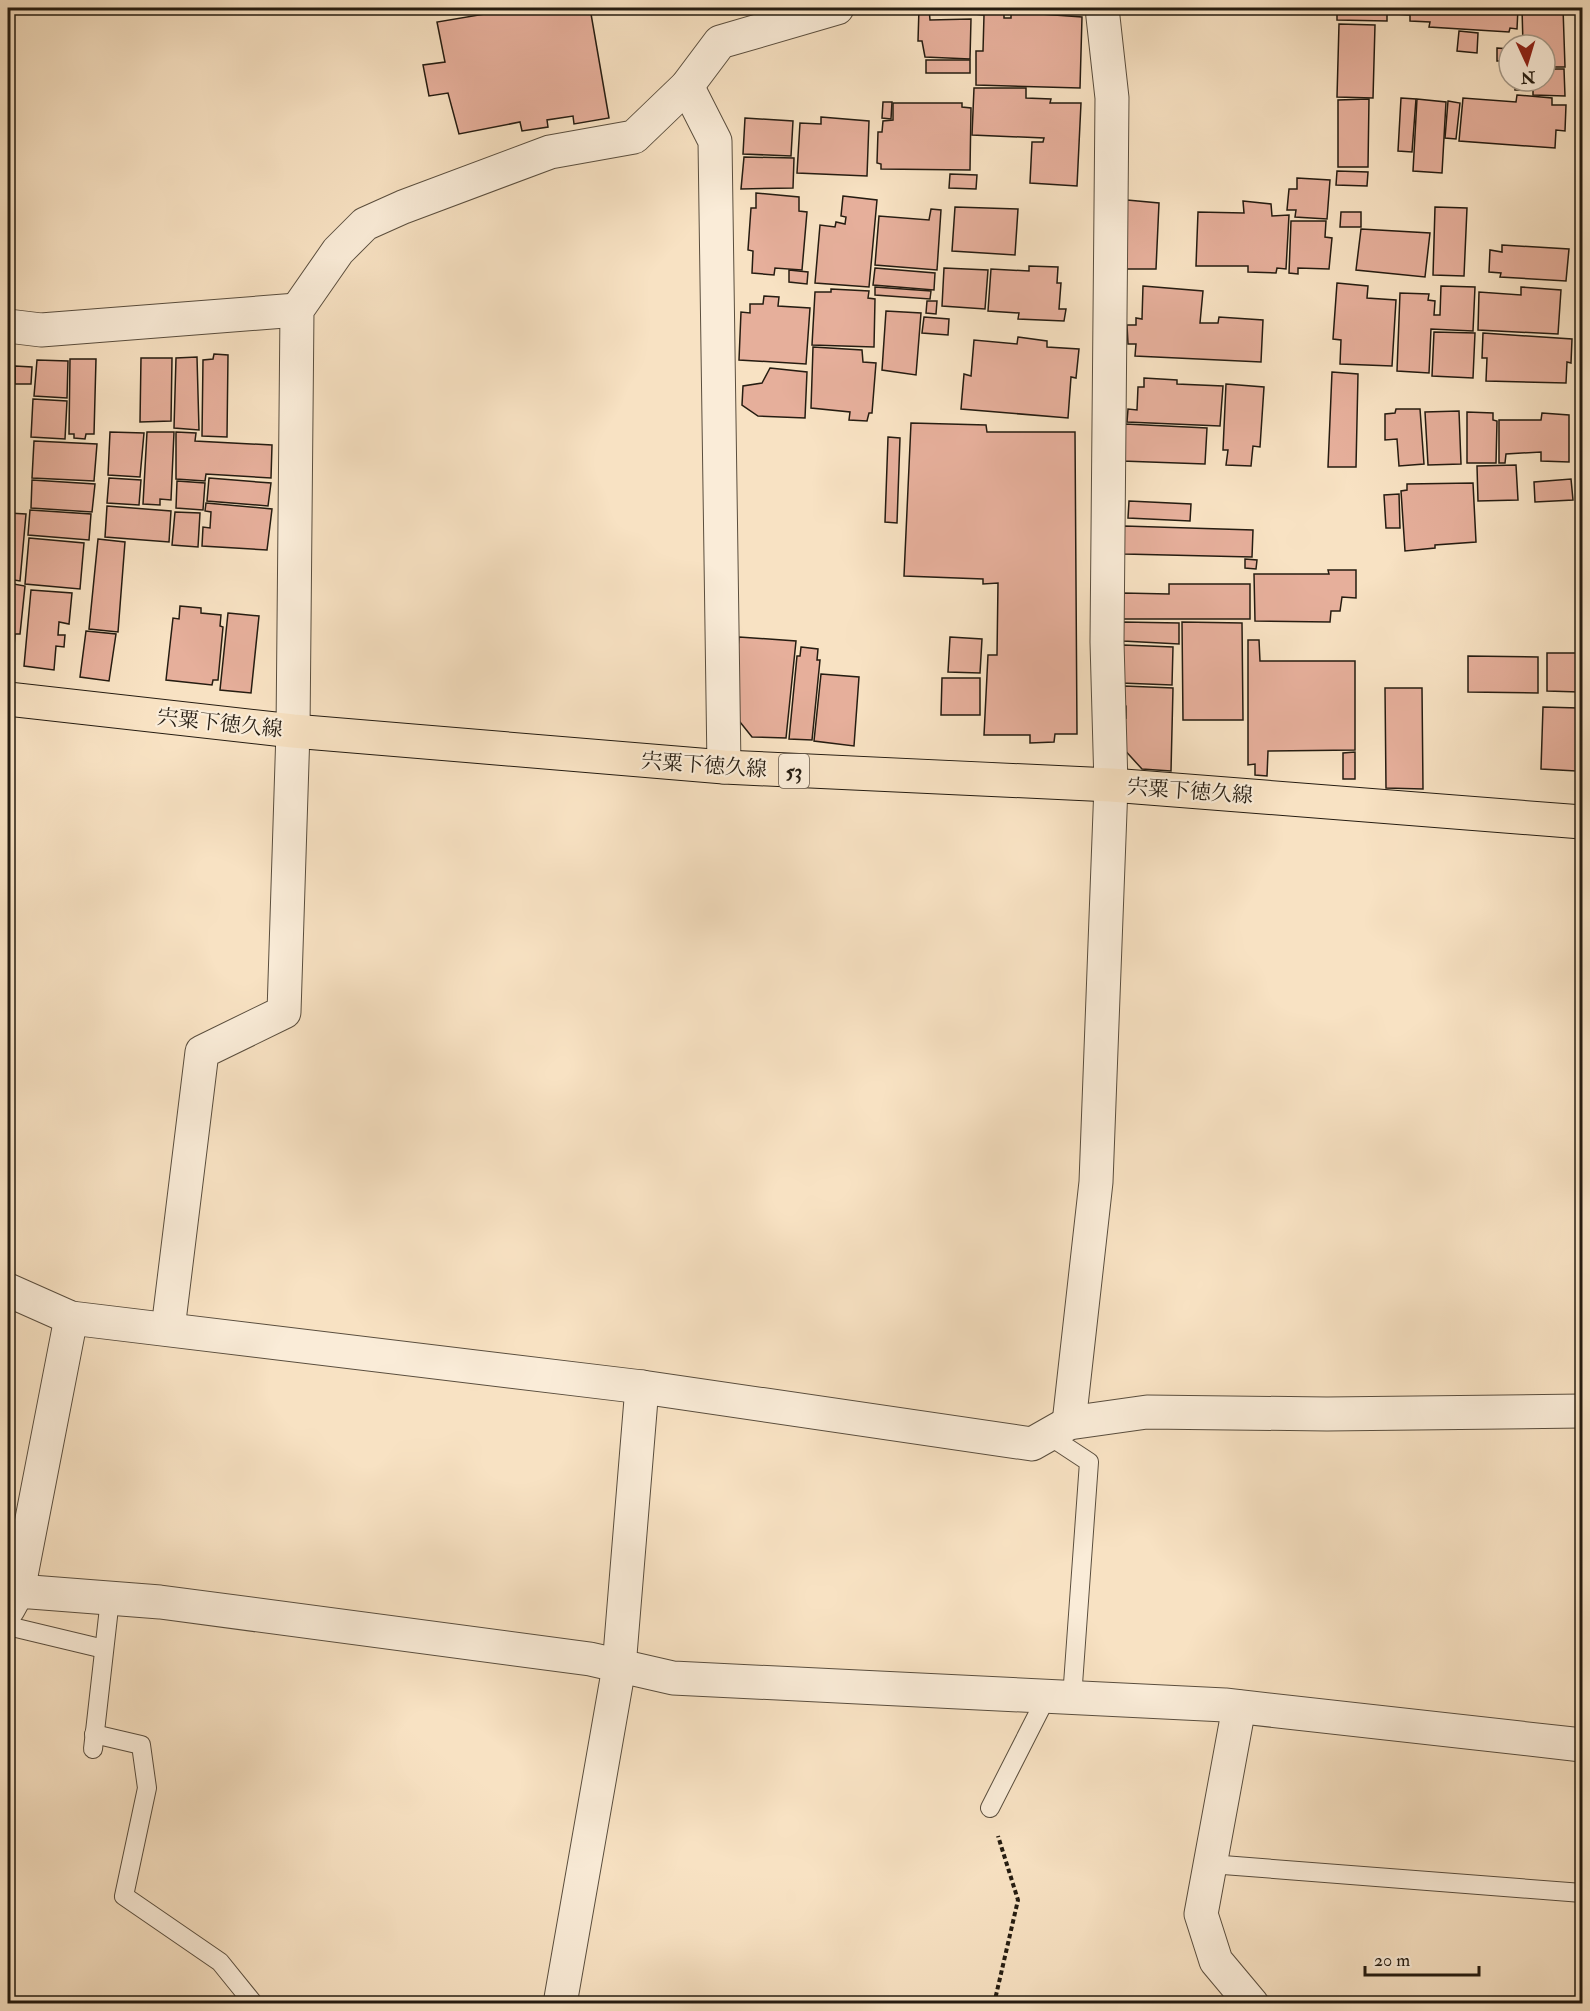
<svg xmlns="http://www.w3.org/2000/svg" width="1590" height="2011" font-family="'IM FELL Double Pica','Noto Serif JP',serif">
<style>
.building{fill:#e6af9b;stroke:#251c11;stroke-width:1.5}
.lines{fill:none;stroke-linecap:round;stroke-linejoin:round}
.lane-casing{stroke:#5a4e3e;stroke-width:20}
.street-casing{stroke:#5a4e3e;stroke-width:35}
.primary-casing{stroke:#251c11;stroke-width:35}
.path{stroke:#251c11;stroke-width:4;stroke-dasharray:4.5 3;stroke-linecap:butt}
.lane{stroke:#faecd8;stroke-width:18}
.street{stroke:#faecd8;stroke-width:33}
.primary{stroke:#f8e2c3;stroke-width:33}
.labels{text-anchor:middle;stroke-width:4.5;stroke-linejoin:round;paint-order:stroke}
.shield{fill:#faecd8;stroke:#655a4d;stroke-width:1.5}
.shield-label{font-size:20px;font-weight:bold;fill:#251c11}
.street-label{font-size:21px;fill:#251c11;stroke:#faecd8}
</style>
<rect width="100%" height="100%" fill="#f8e2c3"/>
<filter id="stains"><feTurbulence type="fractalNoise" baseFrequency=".00333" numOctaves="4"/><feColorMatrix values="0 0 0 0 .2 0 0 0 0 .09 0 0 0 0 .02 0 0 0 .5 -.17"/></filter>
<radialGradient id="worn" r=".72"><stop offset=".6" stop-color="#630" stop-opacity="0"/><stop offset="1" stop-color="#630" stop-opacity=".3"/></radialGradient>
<!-- building -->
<g class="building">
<polygon points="521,8 590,8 609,118 574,124 573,116 547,120 548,127 522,131 520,122 459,134 448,93 429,96 423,65 445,62 437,22"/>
<polygon points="919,8 929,8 930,20 971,19 970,59 925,57 922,41 918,41"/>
<polygon points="976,8 1004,8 1004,18 1011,18 1011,8 1042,8 1041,14 1082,17 1080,88 976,85 976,51 983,51 984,15 975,14"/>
<polygon points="1337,8 1387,8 1387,21 1337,20"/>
<polygon points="1396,8 1518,8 1517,29 1510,28 1509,32 1429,27 1430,22 1410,21 1410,15 1396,14"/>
<polygon points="1522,8 1563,8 1565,67 1545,67 1545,45 1523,45"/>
<polygon points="1339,24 1375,25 1373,98 1337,97"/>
<polygon points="1459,31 1478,33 1477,53 1457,51"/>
<polygon points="1497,48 1509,49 1509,61 1497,61"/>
<rect x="926" y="60" width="44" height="13"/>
<polygon points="1545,69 1564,69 1565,96 1533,95 1533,90 1515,90 1515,81 1545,81"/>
<polygon points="974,88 1026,88 1026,98 1051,99 1050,103 1081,103 1077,186 1030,183 1032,142 1043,142 1044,138 972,135"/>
<polygon points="1517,95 1552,98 1552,105 1566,105 1565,131 1556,130 1555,148 1459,141 1463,98 1516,102"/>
<polygon points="1401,98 1416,99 1412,152 1398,151"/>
<polygon points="1369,99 1368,167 1338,167 1338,100"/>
<polygon points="1417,99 1446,102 1442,173 1413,171"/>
<polygon points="1448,101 1460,103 1456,139 1445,138"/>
<polygon points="883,102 892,102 891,119 882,118"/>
<polygon points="893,103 962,103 962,107 971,108 970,170 881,169 881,164 877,163 878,132 882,132 883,121 893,120"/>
<polygon points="821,117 869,121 867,176 797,173 800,123 821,124"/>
<polygon points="745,118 793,121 791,156 743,154"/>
<polygon points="744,157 794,158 793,188 741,189"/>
<polygon points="1337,171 1368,172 1367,186 1336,185"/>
<polygon points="950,174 977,175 976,189 949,188"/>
<polygon points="1297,178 1330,180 1327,219 1295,217 1296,210 1287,210 1289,189 1297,189"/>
<polygon points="756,193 799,197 799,211 807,212 802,270 775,268 774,275 752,273 753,251 748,250 751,208 756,208"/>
<polygon points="843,196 877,200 869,287 815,283 820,225 835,227 836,222 845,224 846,217 841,216"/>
<polygon points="1127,200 1159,203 1156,269 1124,269"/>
<polygon points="1243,201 1271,204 1272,216 1289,215 1286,269 1277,268 1276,273 1248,272 1248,266 1196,266 1198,212 1244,213"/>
<polygon points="955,207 1018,209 1015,255 952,251"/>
<polygon points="1435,207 1467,208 1464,276 1433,275"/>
<polygon points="931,209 941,210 937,270 875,265 879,216 929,220"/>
<polygon points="1341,212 1361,212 1361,227 1340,227"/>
<polygon points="1291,221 1326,221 1325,237 1332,238 1329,269 1298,268 1298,274 1289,273"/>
<polygon points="1361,229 1430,233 1425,277 1356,270"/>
<polygon points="1502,245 1569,249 1566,281 1500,277 1501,273 1489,272 1490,250 1502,252"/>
<polygon points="1029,266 1058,267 1057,283 1061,283 1059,309 1066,309 1064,321 1018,319 1019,313 988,311 991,269 1029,271"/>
<polygon points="875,268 935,273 934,290 873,285"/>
<polygon points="944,268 988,270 985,309 942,306"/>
<polygon points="789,270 808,272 807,284 789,282"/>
<polygon points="1337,283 1368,286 1367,298 1396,300 1392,366 1340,364 1341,340 1333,339"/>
<polygon points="1143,286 1203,291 1200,323 1218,323 1219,317 1263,320 1261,362 1135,356 1136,344 1128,344 1127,325 1136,325 1136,318 1142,319"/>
<polygon points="1441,286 1475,287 1473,331 1431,329 1429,373 1397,371 1400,293 1429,294 1428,300 1435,301 1434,315 1440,315"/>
<polygon points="875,287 931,291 930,299 875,295"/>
<polygon points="1521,287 1561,290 1558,334 1478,330 1479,292 1521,295"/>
<polygon points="831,289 869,291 868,298 875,299 874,347 812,345 815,292 831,292"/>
<polygon points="764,296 779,297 778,306 810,308 806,364 739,360 741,312 750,313 750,304 763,304"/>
<polygon points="927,301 937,301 936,314 926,313"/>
<polygon points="886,311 921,313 916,375 882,370"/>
<polygon points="924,317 949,319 948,335 922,333"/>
<polygon points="1434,332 1475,333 1473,378 1432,376"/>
<polygon points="1483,333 1572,339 1571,363 1567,362 1566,383 1486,381 1487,358 1482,358"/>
<polygon points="1018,337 1047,341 1047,347 1079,349 1076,378 1071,377 1068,418 961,409 964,374 971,376 974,340 1017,344"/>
<polygon points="813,347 862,350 863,362 876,363 872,413 869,413 867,421 849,420 850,412 811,408"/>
<polygon points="214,354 228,355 227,437 202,436 203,360 213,359"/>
<polygon points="197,357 199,430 174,428 176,358"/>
<polygon points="141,358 172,358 171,421 140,422"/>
<polygon points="70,359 96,359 94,434 86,434 85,439 74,438 74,434 69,434"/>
<polygon points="37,360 68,361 67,398 34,396"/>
<polygon points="15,366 32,367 31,384 15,384"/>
<polygon points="770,368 807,372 805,418 758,416 742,405 743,386 762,383"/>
<polygon points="1332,372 1358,374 1356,467 1328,467"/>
<polygon points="1144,378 1177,380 1177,384 1223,386 1220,426 1127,422 1128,409 1137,410 1138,387 1144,387"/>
<polygon points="1226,384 1264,387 1260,447 1253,446 1251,466 1226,465 1228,450 1223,450"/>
<polygon points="33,399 67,401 65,439 31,437"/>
<polygon points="1396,409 1420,409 1424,464 1399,466 1397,439 1385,440 1385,414 1395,413"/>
<polygon points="1459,411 1461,464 1428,465 1425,412"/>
<polygon points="1467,412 1493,413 1493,420 1497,421 1496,463 1467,463"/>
<polygon points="1542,413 1569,415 1569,462 1541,461 1541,452 1506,454 1505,463 1499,463 1499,420 1541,420"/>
<polygon points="911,423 986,425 987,432 1075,432 1077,734 1055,734 1054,742 1030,743 1030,735 984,735 988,655 997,655 998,583 983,584 983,579 904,576"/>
<polygon points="1125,424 1207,428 1205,464 1122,461"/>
<polygon points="110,432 144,433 140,477 108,475"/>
<polygon points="147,432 174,432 171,500 160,499 160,505 143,504"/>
<polygon points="176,432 196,433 195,441 272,445 271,478 206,474 205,481 176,479"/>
<polygon points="888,437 900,438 897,523 885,522"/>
<polygon points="34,441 97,444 94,481 32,478"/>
<polygon points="1516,465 1518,500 1478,501 1477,466"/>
<polygon points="109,478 141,480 139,505 107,503"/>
<polygon points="209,478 271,483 268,506 207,501"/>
<polygon points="1571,479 1573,500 1535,502 1534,482"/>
<polygon points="32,480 95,484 92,512 31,508"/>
<polygon points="177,481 205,483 203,510 176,508"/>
<polygon points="1473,483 1476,542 1435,545 1435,548 1405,551 1401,491 1407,490 1407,484"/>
<polygon points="1399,494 1400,528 1386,528 1384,495"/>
<polygon points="1129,501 1191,504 1190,521 1128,518"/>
<polygon points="206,503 272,509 267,550 202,546 203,527 210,528 211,512 205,511"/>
<polygon points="107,506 171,511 169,542 105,537"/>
<polygon points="30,510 91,514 89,540 28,535"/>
<polygon points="175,512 200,513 198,547 172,545"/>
<polygon points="8,513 26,514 20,581 8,579"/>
<polygon points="1124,526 1253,530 1252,557 1124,554"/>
<polygon points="29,538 84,543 80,589 25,584"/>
<polygon points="98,539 125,542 118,632 89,629"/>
<polygon points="1245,559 1257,560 1256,569 1245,568"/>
<polygon points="1328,570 1356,570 1356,598 1342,597 1340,611 1331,611 1330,622 1255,621 1254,574 1329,574"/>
<polygon points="8,583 25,586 20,634 15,634 12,672 8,672"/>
<polygon points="1169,584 1250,584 1250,619 1123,619 1123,593 1169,594"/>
<polygon points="31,590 72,593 69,624 59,622 58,635 65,635 64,647 56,646 54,670 24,666"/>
<polygon points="180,606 201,608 201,613 221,615 220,626 223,627 218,680 213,680 212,685 166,680 173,618 179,619"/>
<polygon points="228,613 259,616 251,693 220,690"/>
<polygon points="1123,622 1179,623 1179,644 1123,641"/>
<polygon points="1182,622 1242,623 1243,720 1183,720"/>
<polygon points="86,631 116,634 109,681 80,677"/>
<polygon points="739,637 796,641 786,738 752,737 732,712"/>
<polygon points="950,637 982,639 980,673 948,672"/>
<polygon points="1248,640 1259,640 1260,661 1355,661 1355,750 1268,751 1267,776 1255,775 1255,764 1248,765"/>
<polygon points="1123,645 1173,647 1172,685 1121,683"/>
<polygon points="801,647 818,649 817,660 820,660 812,740 789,739 797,656 800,656"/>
<polygon points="1547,653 1579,653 1579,692 1547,691"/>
<polygon points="1468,656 1538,657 1538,693 1468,692"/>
<polygon points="821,674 859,677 854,746 814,741"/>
<polygon points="942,678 980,678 980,715 941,715"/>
<polygon points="1124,686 1173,688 1171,771 1142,769 1121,746 1122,717 1126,718 1126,706 1121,705"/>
<polygon points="1385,688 1422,688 1423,789 1386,788"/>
<polygon points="1543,707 1578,708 1576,771 1541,769"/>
<polygon points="1355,752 1355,779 1343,779 1343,753"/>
</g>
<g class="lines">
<!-- lane casing -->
<g class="lane-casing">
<g id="lane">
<polyline points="1048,1435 1089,1462 1072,1698"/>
<polyline points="8,1626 104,1649"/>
<polyline points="94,1734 141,1745 147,1788 124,1896 220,1962 254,2004"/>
<polyline points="93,1749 110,1599"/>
<polyline points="990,1808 1047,1696"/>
<polyline points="1210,1864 1582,1893"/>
</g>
</g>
<!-- street casing -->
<g class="street-casing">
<g id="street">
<polyline points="687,86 715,141 724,767"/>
<polyline points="8,326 41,330 297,310"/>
<polyline points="8,1290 71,1318 642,1387 1032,1444 1069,1423 1147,1412 1327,1414 1582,1411"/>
<polyline points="168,1329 202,1052 284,1012 293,731 297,310 338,251 365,224 403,207 550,152 634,137 687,86 720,42 837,8"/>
<polyline points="1069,1423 1096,1182 1111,785 1107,642 1112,98 1102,8"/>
<polyline points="18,1591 71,1318"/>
<polyline points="8,1609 18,1591 160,1602 590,1659 673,1678 1225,1705 1582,1745"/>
<polyline points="1239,1707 1201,1914 1216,1961 1252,2004"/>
<polyline points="560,2004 619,1667 642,1387"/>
</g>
</g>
<!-- primary casing -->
<g class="primary-casing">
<polyline id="primary" points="8,699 293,731 724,767 1111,785 1582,822"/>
</g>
<!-- path -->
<polyline class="path" points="994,2004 1018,1900 998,1836"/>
<!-- lane -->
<use href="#lane" class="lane"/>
<!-- street -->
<use href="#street" class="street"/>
<!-- primary -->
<use href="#primary" class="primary"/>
</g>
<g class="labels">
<!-- shield labels -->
<rect class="shield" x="779" y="754" width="30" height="34" rx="4.5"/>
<g class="shield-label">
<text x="794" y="778">53</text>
</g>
<!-- street labels -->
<g class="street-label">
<text transform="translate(220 723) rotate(6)" y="7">宍粟下徳久線</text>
<text transform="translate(704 765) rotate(4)" y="7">宍粟下徳久線</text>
<text transform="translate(1190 791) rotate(4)" y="7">宍粟下徳久線</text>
</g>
</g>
<!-- margin -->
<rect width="1590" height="2011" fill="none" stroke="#f8e2c3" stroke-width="30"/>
<rect x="9" y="9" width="1572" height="1993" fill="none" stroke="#251c11" stroke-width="3"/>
<rect x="15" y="15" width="1560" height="1981" fill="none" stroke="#251c11" stroke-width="1.5"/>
<!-- north arrow -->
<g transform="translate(1527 63) rotate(176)"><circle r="28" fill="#faecd8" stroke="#a59988" stroke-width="1.5"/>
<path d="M0-4.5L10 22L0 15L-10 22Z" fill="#8f2418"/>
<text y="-9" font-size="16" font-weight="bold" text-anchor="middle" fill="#251c11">N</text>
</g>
<!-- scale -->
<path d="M1365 1966v9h114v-9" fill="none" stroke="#251c11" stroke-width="3"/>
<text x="1374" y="1966" font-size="18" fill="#251c11" stroke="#faecd8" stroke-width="4.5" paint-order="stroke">20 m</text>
<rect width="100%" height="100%" filter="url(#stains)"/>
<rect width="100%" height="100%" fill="url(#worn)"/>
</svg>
